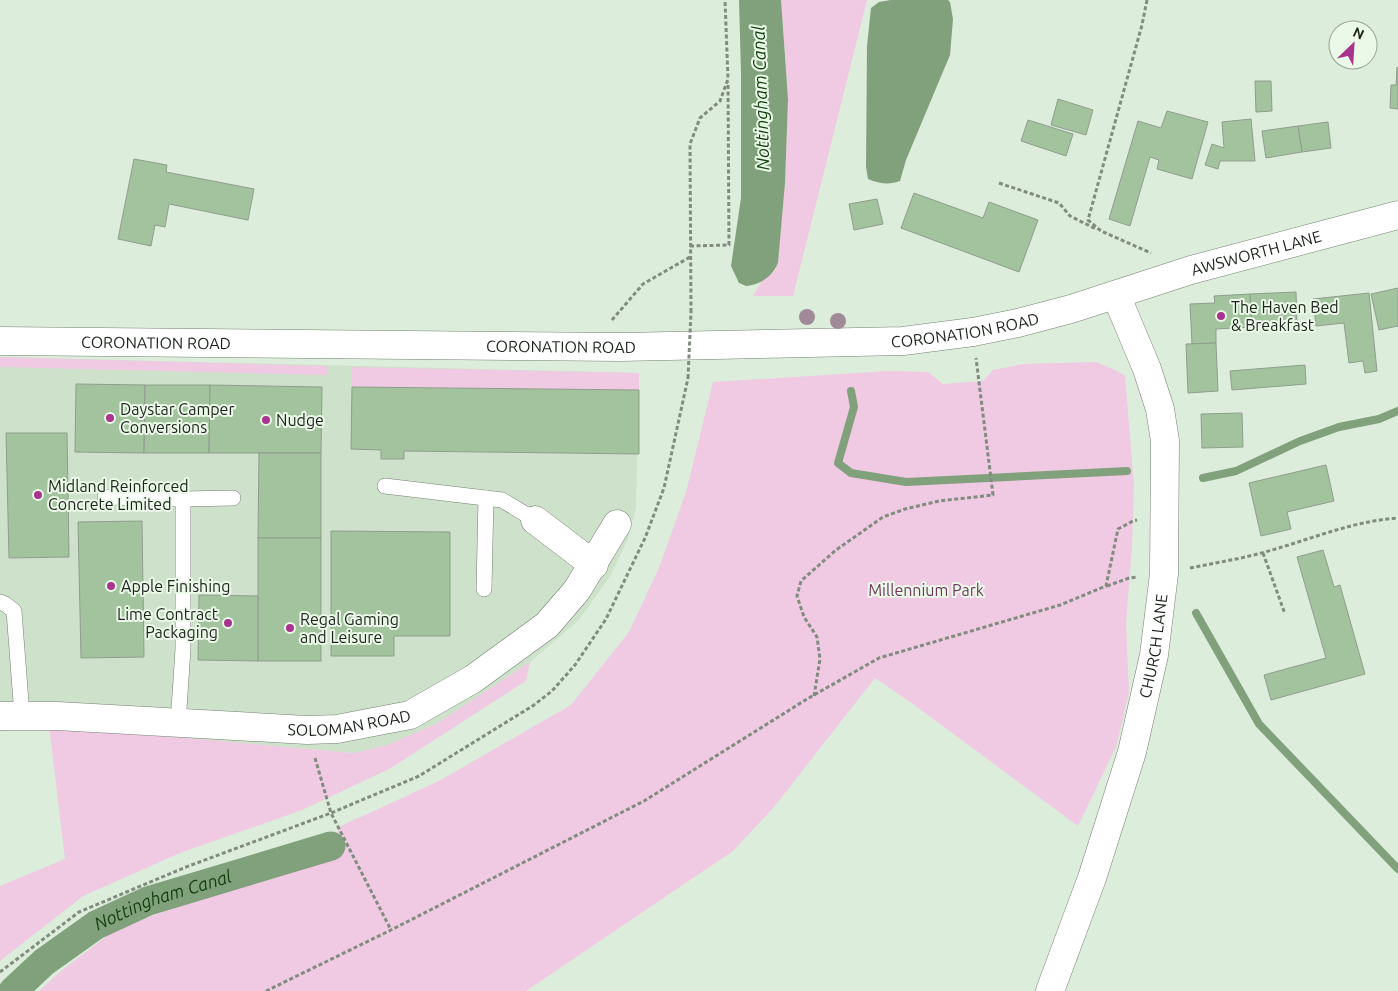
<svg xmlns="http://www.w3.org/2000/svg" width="1398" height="991" font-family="Ubuntu,sans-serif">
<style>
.built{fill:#cee2cb}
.green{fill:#f0c9e3}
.water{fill:#81a07c}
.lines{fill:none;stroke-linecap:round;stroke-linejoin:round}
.stream{stroke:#81a07c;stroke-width:8}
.canal{stroke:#81a07c;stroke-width:29}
.building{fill:#a3c39e;stroke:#8f9d8d}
.lane-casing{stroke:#738171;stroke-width:16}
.street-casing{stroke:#738171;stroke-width:29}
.secondary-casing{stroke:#738171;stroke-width:29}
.path{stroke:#818c7f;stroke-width:3;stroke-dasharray:4 2.5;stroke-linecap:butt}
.lane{stroke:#fff;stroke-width:15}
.street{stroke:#fff;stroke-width:28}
.secondary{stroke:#fff;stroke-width:28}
.path-bridge{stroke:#818c7f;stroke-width:3;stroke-dasharray:4 2.5;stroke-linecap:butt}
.tree{fill:#a08a97}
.poi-dot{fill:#a8348d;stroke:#ebfae8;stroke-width:2}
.labels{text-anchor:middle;stroke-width:4;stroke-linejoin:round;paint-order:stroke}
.street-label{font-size:16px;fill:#1e241d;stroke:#ebfae8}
.poi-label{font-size:16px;fill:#1e241d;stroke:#ebfae8;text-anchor:start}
.park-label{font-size:16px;fill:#6f3960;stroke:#ebfae8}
.water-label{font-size:18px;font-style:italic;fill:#123f0d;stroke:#ebfae8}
</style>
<rect width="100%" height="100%" fill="#ddeddb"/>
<!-- built -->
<polygon class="built" points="0,357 639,373 636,507 628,539 611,575 579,620 530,662 436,724 387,745 354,753 49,726 0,731"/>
<!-- green -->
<g class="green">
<polygon points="781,0 867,0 793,296 753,296 762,281 774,272 778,263 785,183 788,99"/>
<polygon points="0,357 328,366 328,375 0,367"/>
<polygon points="1096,362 1113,369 1125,376 1134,485 1132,547 1126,623 1129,693 1116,747 1078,826 913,704 875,678 774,807 733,851 526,991 39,991 61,971 112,932 154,915 323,858 341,826 439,781 571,705 629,632 659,568 686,492 713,382 888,371 928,372 943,384 983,381 993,370 1023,364"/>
<polygon points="352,367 639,373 639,390 352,387"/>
<polygon points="530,662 526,681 391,768 302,810 180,853 83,896 0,961 0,886 65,859 49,726 354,753 387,745 436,724"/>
</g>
<!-- water -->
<g class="water">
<path d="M739,0H781L788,99L785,183L778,263C772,277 761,284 746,286L739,283L731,266L741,198V73Z"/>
<path d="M891,0H948L950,2L953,19L950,55L906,160L900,181C889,185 880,184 868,179L866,167L867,46L871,8L879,2Z"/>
</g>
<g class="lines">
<!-- stream -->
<g class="stream">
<polyline points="851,391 854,407 838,463 851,473 906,482 1127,471"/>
<polyline points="1203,478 1236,471 1300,441 1339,427 1379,419 1398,411"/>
<polyline points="1196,613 1259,724 1398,869"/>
</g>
<!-- canal -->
<path class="canal" id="s1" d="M13,991L44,962L96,925L148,901L331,846"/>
</g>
<!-- building -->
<g class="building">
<polygon points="1397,67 1398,68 1398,109 1390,108 1391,85 1396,85"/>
<polygon points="1255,81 1271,81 1272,111 1256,112"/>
<polygon points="1058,99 1093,110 1086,135 1051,125"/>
<polygon points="1167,111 1208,122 1192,179 1157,169 1159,160 1150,157 1130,226 1109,219 1138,121 1161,128"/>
<polygon points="1251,119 1255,161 1220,161 1218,169 1205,165 1212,144 1224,148 1222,122"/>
<polygon points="1028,120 1073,134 1066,156 1021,141"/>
<polygon points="1328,122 1331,148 1302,152 1298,126"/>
<polygon points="1298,126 1302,152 1266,158 1262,131"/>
<polygon points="134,159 167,165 166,172 254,189 248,220 169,204 165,227 155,225 151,246 118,239"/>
<polygon points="914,193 983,218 989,202 1038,220 1019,272 901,228"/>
<polygon points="877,199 883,224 854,230 849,204"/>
<polygon points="1398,288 1398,326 1379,330 1371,294"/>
<polygon points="1296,292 1297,324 1252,327 1250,294"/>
<polygon points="1369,293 1377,371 1365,373 1363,361 1349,363 1344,323 1316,326 1313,299"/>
<polygon points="1250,294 1252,327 1216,329 1216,343 1192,344 1190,304 1215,303 1214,296"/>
<polygon points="1216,343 1218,391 1188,393 1186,344"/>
<polygon points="1305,365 1306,384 1232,390 1230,371"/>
<polygon points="76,384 145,385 144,453 75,452"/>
<polygon points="145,385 210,385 209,453 144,453"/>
<polygon points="210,385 322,387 321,453 209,453"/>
<polygon points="352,387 639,390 639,454 404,451 404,459 381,459 381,450 351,449"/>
<polygon points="1242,413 1243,447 1202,448 1201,414"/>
<polygon points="6,433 67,433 69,557 9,558"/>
<polygon points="259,453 321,453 321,538 258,538"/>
<polygon points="1326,465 1334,501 1287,512 1291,529 1261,536 1249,483"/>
<polygon points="142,521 144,657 81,658 78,522"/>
<polygon points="331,531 450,532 450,636 394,636 394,656 331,656"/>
<rect x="258" y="538" width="63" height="123"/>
<polygon points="1323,550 1334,587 1340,585 1365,674 1271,700 1264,675 1326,658 1297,557"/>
<polygon points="199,595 258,596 258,661 198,660"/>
</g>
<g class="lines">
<!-- lane casing -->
<g class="lane-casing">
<g id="lane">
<polyline points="385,486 502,500 535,520"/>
<polyline points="105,497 183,499 233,498"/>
<polyline points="484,589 486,498"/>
<polyline points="0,602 5,604 14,611 22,715"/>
<polyline points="178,724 183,649 183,499"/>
</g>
</g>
<!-- street casing -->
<g class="street-casing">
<g id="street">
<polyline points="535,520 594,565"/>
<path id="s2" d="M0,716H57L307,730L337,729L410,715L473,679L547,625L577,590L617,524"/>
</g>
</g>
<!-- secondary casing -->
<g class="secondary-casing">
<g id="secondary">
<path id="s3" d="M0,341L621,347L903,341L973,332L1018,323L1071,309L1191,270L1398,215"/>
<path id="s4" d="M1050,991L1092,878L1132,752L1154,655L1164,574L1165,441L1160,409L1147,369L1116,295"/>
</g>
</g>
<!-- path -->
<g class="path">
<polyline points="1147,0 1142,25 1088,220 1101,231 1151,253"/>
<polyline points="999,183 1059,203 1070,216 1096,229"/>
<polyline points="690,246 729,245 728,82"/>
<polyline points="691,312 690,144 700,118 720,101 728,79 725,0"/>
<polyline points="612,320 643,284 690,257"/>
<polyline points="1263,553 1285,614"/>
<path d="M1190,568C1215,563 1240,559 1265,552C1309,540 1352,521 1398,518"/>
<polyline points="1107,586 1129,578 1137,577"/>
<polyline points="814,696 820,659 817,637 804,617 797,596 801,581 836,550 883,517 905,509 939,501 993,495 976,358"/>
<polyline points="315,758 331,813 391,930"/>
<polyline points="0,972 79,912 186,867 331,813 419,776 534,705 552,691 575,665 606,619 645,538 664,488 688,378"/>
<polyline points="266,991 391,930 644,801 807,699 879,658 1060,605 1106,586 1118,529 1133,521 1137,520"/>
</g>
<!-- lane -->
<use href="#lane" class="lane"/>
<!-- street -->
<use href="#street" class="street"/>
<!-- secondary -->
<use href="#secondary" class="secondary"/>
<!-- path-bridge -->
<polyline class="path-bridge" points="688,378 691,312"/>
</g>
<!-- trees -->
<g class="tree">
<circle cx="807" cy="317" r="8"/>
<circle cx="838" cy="321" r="8"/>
</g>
<!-- markers -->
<g class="poi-dot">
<circle cx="1221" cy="316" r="5"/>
<circle cx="110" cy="418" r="5"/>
<circle cx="266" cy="420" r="5"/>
<circle cx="38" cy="495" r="5"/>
<circle cx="111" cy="586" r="5"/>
<circle cx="228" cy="623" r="5"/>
<circle cx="290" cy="628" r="5"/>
</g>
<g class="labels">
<!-- street labels -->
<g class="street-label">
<text dy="6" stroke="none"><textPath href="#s3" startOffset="1268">AWSWORTH LANE</textPath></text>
<text dy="6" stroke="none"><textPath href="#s3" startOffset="966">CORONATION ROAD</textPath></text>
<text dy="6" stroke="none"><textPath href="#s3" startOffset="156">CORONATION ROAD</textPath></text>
<text dy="6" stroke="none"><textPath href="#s3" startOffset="561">CORONATION ROAD</textPath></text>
<text dy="6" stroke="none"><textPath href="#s4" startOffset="361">CHURCH LANE</textPath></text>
<text dy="6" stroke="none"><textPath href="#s2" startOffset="350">SOLOMAN ROAD</textPath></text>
</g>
<!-- poi labels -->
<g class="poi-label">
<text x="1231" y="313">The Haven Bed<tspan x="1231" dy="18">&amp; Breakfast</tspan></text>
<text x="120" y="415">Daystar Camper<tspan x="120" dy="18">Conversions</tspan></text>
<text x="276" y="426">Nudge</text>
<text x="48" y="492">Midland Reinforced<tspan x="48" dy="18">Concrete Limited</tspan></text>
<text x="121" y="592">Apple Finishing</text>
<text x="218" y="620" text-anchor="end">Lime Contract<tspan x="218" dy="18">Packaging</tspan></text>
<text x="300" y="625">Regal Gaming<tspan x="300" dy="18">and Leisure</tspan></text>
</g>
<!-- park labels -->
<g class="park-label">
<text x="926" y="596">Millennium Park</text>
</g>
<!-- water labels -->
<g class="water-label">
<text transform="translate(761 98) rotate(-92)" y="6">Nottingham Canal</text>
<text dy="6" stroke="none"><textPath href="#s1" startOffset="178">Nottingham Canal</textPath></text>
</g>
</g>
<!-- north arrow -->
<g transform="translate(1353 45) rotate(25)"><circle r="24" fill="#ebfae8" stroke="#99a497"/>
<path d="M0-4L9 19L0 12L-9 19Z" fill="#a8348d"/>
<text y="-8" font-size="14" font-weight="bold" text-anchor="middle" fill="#1e241d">N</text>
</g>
</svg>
